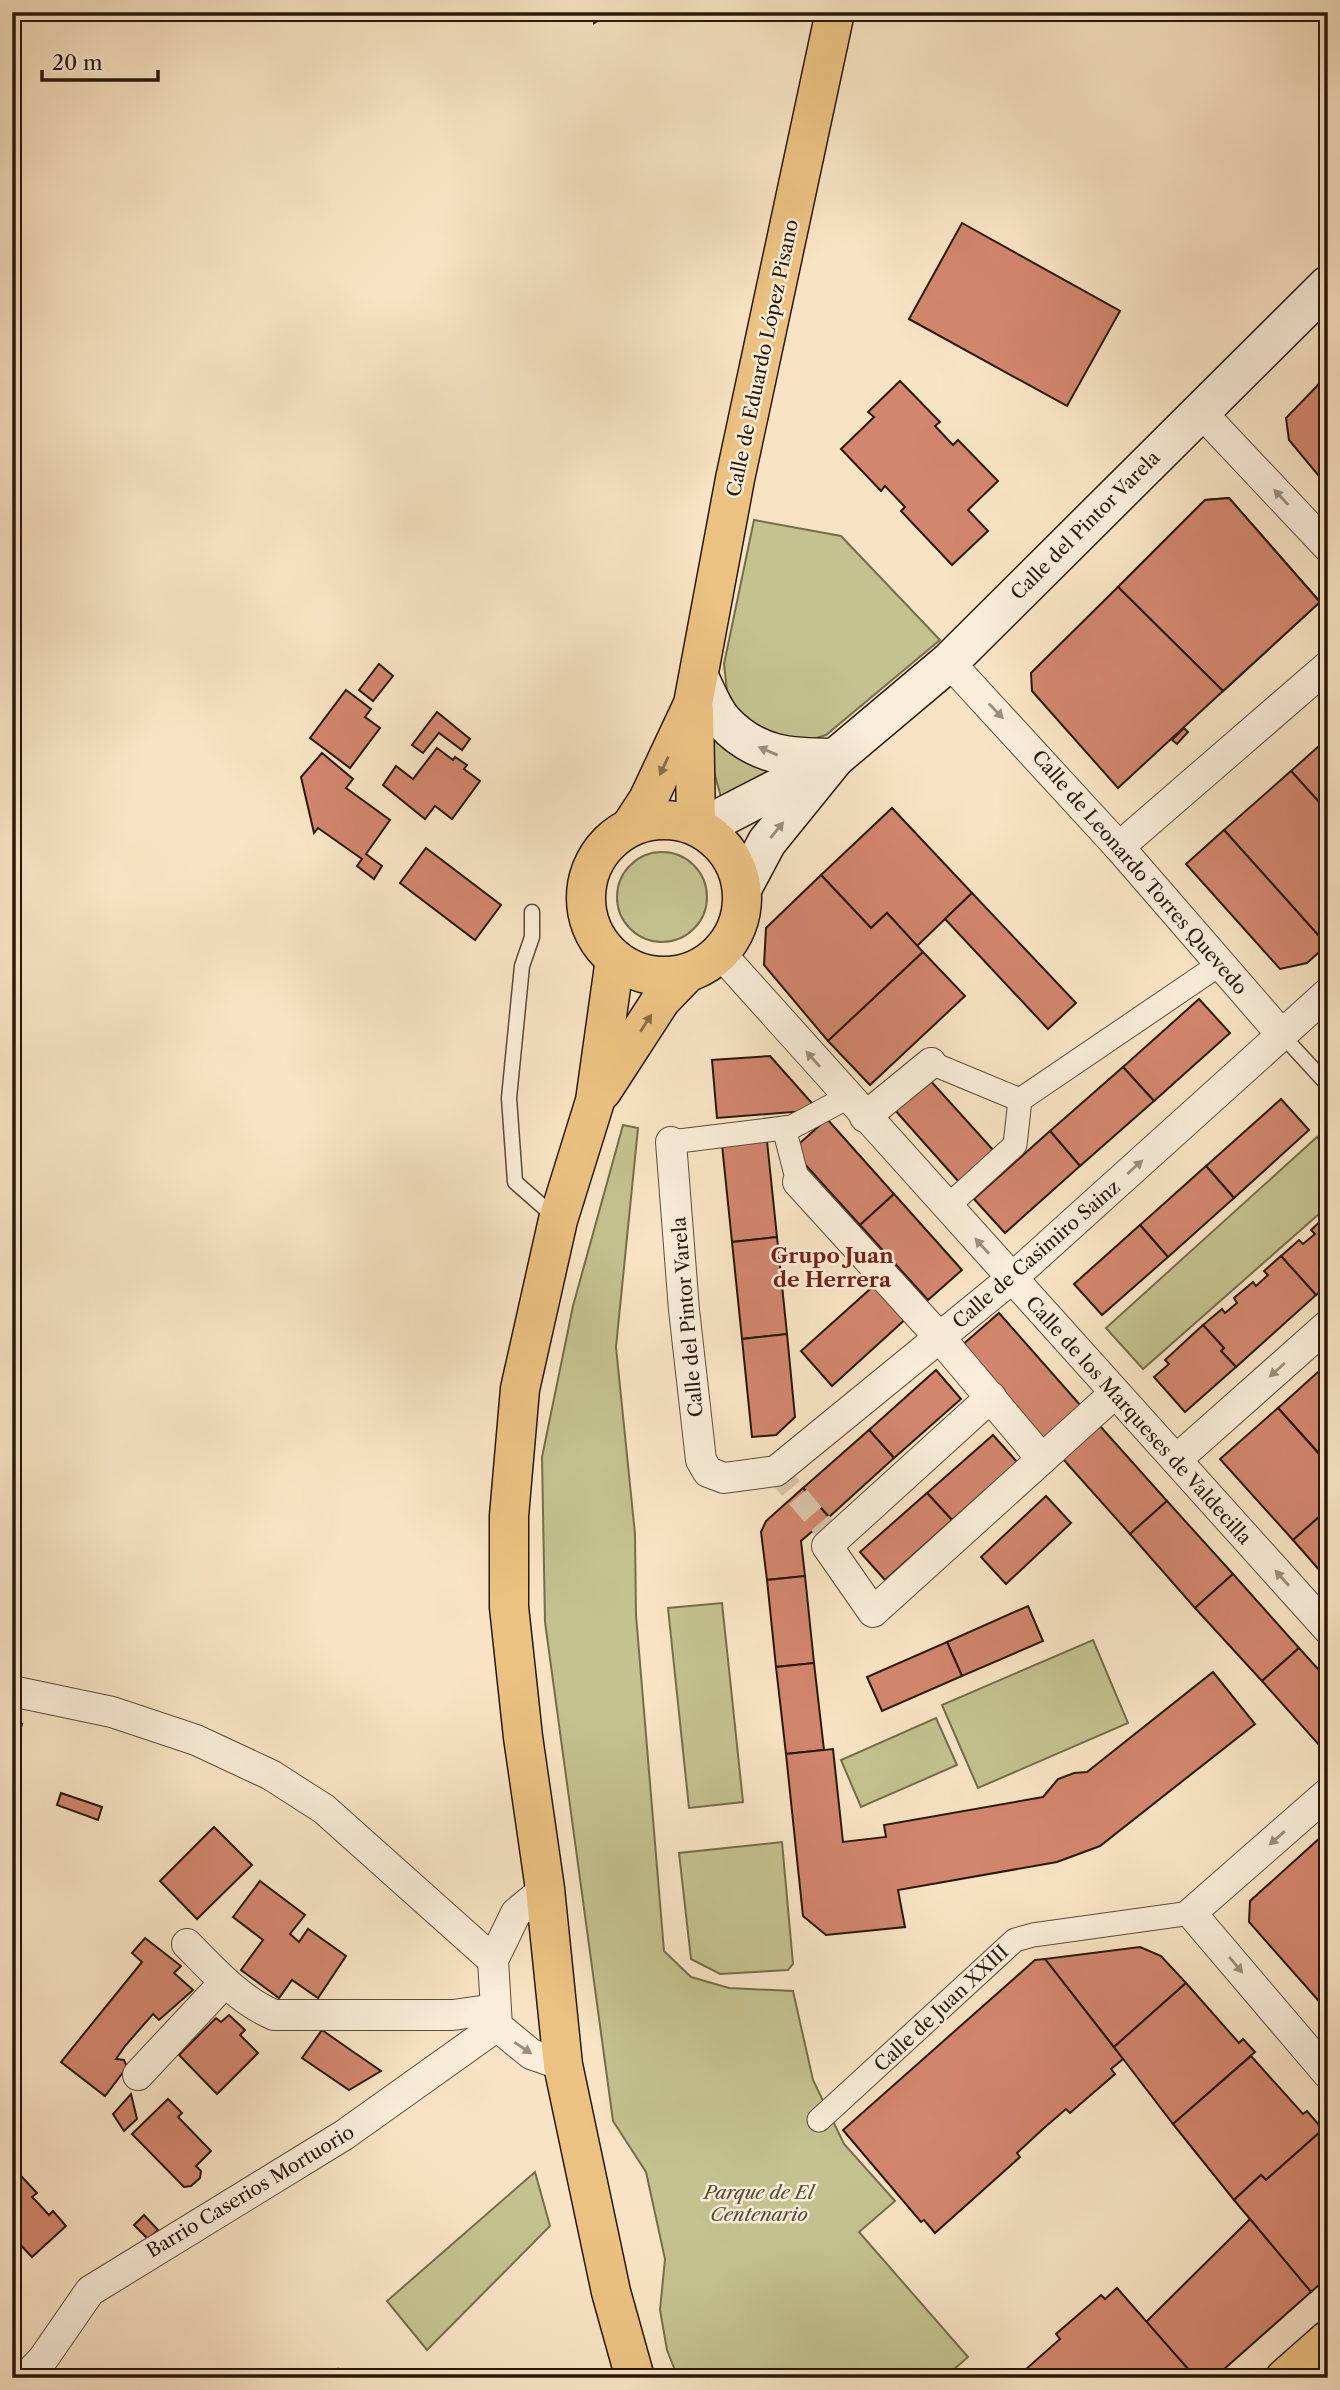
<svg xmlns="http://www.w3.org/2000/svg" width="1340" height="2390" font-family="'Libre Caslon Text',serif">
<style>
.green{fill:#c4c28f;stroke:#766d4c;stroke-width:2}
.building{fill:#d2866e;stroke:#291809;stroke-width:2}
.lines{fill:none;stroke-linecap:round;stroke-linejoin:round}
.pedestrian-tunnel{stroke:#d9c5a8;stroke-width:23;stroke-dasharray:23 11;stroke-linecap:butt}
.service-casing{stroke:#5d4b38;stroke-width:17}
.pedestrian-casing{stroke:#5d4b38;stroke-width:25}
.minor-casing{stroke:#5d4b38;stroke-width:32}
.secondary-casing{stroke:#291809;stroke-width:41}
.primary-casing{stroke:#291809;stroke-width:41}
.trunk-casing{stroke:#291809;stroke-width:41}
.service{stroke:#faedd9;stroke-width:14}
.pedestrian{stroke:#faedd9;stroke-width:23}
.minor{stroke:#faedd9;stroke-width:30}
.secondary{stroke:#faedd9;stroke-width:38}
.primary{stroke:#ecc282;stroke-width:38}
.trunk{stroke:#ecc282;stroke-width:38}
.oneway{fill:#9c8d7b}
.oneway2{fill:#8a6d46}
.labels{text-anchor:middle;stroke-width:5;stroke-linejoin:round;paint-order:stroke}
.street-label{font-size:19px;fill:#291809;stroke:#faedd9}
.park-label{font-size:19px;font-style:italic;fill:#584b31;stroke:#faedd9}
.neighbourhood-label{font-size:21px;font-weight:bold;fill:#7a1f14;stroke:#faedd9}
</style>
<rect width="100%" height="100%" fill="#f8e4c4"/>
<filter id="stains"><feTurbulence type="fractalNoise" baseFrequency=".00286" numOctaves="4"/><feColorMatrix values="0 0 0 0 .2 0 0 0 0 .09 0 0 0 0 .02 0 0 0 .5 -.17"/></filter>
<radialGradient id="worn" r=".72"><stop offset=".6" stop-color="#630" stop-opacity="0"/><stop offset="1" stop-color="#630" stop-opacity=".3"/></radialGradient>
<!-- green -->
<g class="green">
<polygon points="754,520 841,536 940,640 826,735 813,739 776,738 739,713 727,691 724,664"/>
<polygon points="711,732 783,773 721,797 713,768"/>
<circle cx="662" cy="897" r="45"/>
<polygon points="623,1125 638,1128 616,1347 635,1534 636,1615 664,1951 691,1977 729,1988 793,1991 813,2080 844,2144 895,2201 859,2232 968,2357 944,2378 678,2378 667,2350 660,2310 665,2259 646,2172 613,2121 545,1622 542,1457 573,1306"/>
<polygon points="1317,1137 1328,1148 1328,1206 1143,1369 1106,1328"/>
<polygon points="722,1603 743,1802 689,1808 668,1608"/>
<polygon points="1093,1640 1128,1723 978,1788 942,1705"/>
<polygon points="936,1718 957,1765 861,1807 841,1760"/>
<polygon points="782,1842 793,1964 788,1970 720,1974 691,1959 679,1853"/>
<polygon points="535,2172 550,2226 427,2350 387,2301"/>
</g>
<!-- building -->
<g class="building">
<polygon points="594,12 614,12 594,23"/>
<polygon points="962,223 1120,311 1067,406 909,319"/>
<polygon points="1328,376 1328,395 1318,385"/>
<polygon points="900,381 940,422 935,426 953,445 958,440 998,481 968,510 988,531 952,565 901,511 905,507 885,486 881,491 841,449 874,417 868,412"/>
<polygon points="1318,385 1328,395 1328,487 1289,440 1286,418"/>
<polygon points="1229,498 1320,602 1223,691 1118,587 1205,500"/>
<polygon points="1229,498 1320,602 1223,691 1118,587 1205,500"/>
<polygon points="1118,587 1223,691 1118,788 1032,691 1031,673"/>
<polygon points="379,664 393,676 373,701 359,690"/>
<polygon points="346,690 371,709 365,717 380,728 350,768 310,738"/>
<polygon points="437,712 470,739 462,750 439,733 423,753 412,745"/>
<polygon points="1184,728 1188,732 1177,744 1172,740"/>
<polygon points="1328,738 1328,812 1291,771"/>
<polygon points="437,748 453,760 455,757 467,765 464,769 480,781 452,819 435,806 425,819 383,785 396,766 413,779"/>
<polygon points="322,753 353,779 346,788 390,820 366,854 382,866 374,879 357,866 362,859 318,828 314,833 301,777"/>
<polygon points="1291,771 1328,812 1327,945 1224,830"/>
<polygon points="892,808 972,893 917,946 887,913 871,928 821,875"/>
<polygon points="1224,830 1327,945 1307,963 1280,969 1186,864"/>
<polygon points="426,848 501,905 475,940 400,883"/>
<polygon points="821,875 871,928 887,913 923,952 828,1041 764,965 766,928"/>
<polygon points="972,893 1076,1003 1048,1029 945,919"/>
<polygon points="923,952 965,996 870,1085 828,1041"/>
<polygon points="1199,999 1230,1033 1154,1101 1123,1067"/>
<polygon points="770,1056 818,1110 717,1118 712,1060"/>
<polygon points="1123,1067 1154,1101 1080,1166 1050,1131"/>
<polygon points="928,1078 994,1151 959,1182 894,1109"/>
<polygon points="1281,1099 1309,1130 1234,1198 1206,1166"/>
<polygon points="827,1119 894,1194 860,1225 792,1150"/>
<polygon points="1050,1131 1080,1166 1005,1233 974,1199"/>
<polygon points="767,1141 777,1237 732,1242 722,1145"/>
<polygon points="1206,1166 1234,1198 1168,1257 1140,1225"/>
<polygon points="894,1194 962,1270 928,1300 860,1225"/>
<polygon points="1328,1214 1328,1285 1316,1295 1281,1256 1299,1240 1303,1244 1315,1234 1311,1230"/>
<polygon points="1140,1225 1168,1257 1102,1315 1074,1284"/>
<polygon points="777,1237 787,1334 742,1339 732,1242"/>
<polygon points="1281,1256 1316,1295 1236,1367 1221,1351 1224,1348 1203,1325 1222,1309 1225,1313 1237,1303 1234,1298 1253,1282 1256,1286 1268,1275 1264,1271"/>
<polygon points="878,1282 909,1316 832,1386 801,1351"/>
<polygon points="999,1313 1081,1406 1043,1440 961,1346"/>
<polygon points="1203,1325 1224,1348 1221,1351 1236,1367 1185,1412 1154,1377 1169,1364 1165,1360"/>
<polygon points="787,1334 795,1417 776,1435 752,1437 742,1339"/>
<polygon points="1328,1363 1328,1459 1326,1461 1278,1408"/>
<polygon points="936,1370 961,1399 894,1458 869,1430"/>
<polygon points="1278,1408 1328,1464 1328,1509 1293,1540 1220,1459"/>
<polygon points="1100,1426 1167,1501 1130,1534 1063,1459"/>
<polygon points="869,1430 894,1458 829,1517 803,1488"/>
<polygon points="993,1435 1017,1462 952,1520 927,1493"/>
<polygon points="803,1488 829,1517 801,1541 805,1576 767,1580 761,1532 766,1521"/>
<polygon points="927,1493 952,1520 885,1580 860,1552"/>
<polygon points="1046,1496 1071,1523 1006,1584 981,1557"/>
<polygon points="1167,1501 1233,1574 1195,1608 1130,1534"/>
<polygon points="1328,1509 1328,1580 1293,1540"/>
<polygon points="1233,1574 1299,1648 1262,1681 1195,1608"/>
<polygon points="805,1576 814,1663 776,1667 767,1580"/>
<polygon points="1028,1606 1043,1641 962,1676 947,1642"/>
<polygon points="947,1642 962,1676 882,1711 867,1677"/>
<polygon points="1299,1648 1328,1680 1328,1755 1262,1681"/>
<polygon points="814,1663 824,1750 786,1754 776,1667"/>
<polygon points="1213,1672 1255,1724 1100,1846 1057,1862 898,1890 905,1927 826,1935 803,1916 786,1754 833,1749 843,1842 886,1837 884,1825 1043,1797 1058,1779 1074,1773 1087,1772"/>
<polygon points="12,1721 22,1724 12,1757"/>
<polygon points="61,1793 102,1807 98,1820 57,1805"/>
<polygon points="214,1827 252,1865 197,1919 160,1881"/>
<polygon points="1321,1837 1328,1844 1328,1992 1318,2000 1249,1922 1250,1901"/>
<polygon points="260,1881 305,1915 290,1934 299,1942 308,1929 346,1956 318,1998 292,1980 279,1998 241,1970 263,1940 233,1917"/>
<polygon points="145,1938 181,1966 174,1973 193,1990 159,2020 153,2014 125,2046 116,2059 124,2060 127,2067 105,2096 61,2062 142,1962 132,1953"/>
<polygon points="1140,1947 1161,1956 1186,1983 1114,2047 1045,1959"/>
<polygon points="1045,1959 1123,2059 1111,2069 1115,2074 1070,2113 1066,2109 1044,2128 1017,2153 1020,2157 935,2233 924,2220 921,2222 843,2130 1035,1960"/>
<polygon points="1186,1983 1239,2043 1243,2039 1255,2052 1173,2124 1114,2047"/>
<polygon points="1328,1992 1328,2010 1318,2000"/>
<polygon points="229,2015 245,2030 240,2035 258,2053 217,2094 179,2055 216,2018 221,2022"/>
<polygon points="322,2030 352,2051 381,2071 349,2090 302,2058"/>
<polygon points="1251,2056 1303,2114 1307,2111 1326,2133 1322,2137 1319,2133 1266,2180 1261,2175 1234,2200 1173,2124"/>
<polygon points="131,2094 137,2119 124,2131 113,2114"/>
<polygon points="168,2099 182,2113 178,2117 211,2151 196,2166 201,2171 200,2178 191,2186 184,2187 132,2134"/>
<polygon points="1319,2133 1328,2143 1328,2277 1311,2292 1234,2200 1261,2175 1266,2180"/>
<polygon points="21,2176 37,2193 32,2197 37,2202 49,2215 53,2211 66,2226 32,2257 12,2236 12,2184"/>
<polygon points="144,2215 158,2230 148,2239 134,2225"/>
<polygon points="1250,2219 1311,2292 1214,2378 1196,2378 1146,2322"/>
<polygon points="1117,2288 1196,2378 1016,2378 1060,2339 1056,2334 1101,2295 1105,2299"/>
<polygon points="338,2369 346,2378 328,2378"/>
<polygon points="391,2370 398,2378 383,2378"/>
</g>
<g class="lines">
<!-- pedestrian-tunnel -->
<polyline class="pedestrian-tunnel" points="776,1471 834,1539"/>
<!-- service casing -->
<g class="service-casing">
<g id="service">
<polyline points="532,912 532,937 522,966 509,1098 515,1182 556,1218"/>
<polyline points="1282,1035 1328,1085"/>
</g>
</g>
<!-- pedestrian casing -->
<g class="pedestrian-casing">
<g id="pedestrian">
<polyline points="931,1063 1020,1100"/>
<polyline points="784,1128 798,1182"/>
<polyline points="671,1142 792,1127 848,1097"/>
<polyline points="947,1207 1015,1145 1020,1100 1220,964"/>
<polyline points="819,2120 1015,1940 1033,1935 1191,1913"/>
</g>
</g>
<!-- minor casing -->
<g class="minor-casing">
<g id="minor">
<polyline points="1199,410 1328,547"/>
<polyline points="949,662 1119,847 1282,1035"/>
<polyline points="1119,847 1328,666"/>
<polyline points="720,953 1328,1629"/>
<polyline points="865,1117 931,1063"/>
<polyline points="671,1142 684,1310 701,1460 708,1472 724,1478 776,1471 1011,1279 1328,993"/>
<polyline points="798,1182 940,1338 1042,1459"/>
<polyline points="991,1397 827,1546 873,1612 1115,1393"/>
<polyline points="1176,1460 1328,1325"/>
<polyline points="12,1691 112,1712 196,1740 271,1775 324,1809 493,1960"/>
<polyline points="1328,1793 1191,1913 1328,2074"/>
<polyline points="545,1889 516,1913 493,1960 497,2026 531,2054 563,2065"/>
<path d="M187,1944C214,1971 239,2000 274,2015H453L495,2009"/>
<polyline points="138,2075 225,1982"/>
<polyline points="25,2378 43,2359 90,2291 344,2135 497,2026"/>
</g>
</g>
<!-- secondary casing -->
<g class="secondary-casing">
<g id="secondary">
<path d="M699,677C706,691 713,710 723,721C756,757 791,758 835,758"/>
<polyline points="705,831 726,815 821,766"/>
<polyline points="742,889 767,842 835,758 949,662 1328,285"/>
</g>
</g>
<!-- primary casing -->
<g class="primary-casing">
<g id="primary">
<polyline points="694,710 696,825"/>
<circle cx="664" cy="898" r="78"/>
<polyline points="631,826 648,800 693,704 735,479 835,12"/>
<polyline points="615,959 595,1101 558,1220 520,1389 509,1516 509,1607 523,1737 545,1889 563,2065 611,2292 635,2378"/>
<polyline points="602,1091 661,1000 687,973"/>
</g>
</g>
<!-- trunk casing -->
<g class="trunk-casing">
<polyline id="trunk" points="1285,2378 1328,2340"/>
</g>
<!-- service -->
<use href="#service" class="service"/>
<!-- pedestrian -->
<use href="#pedestrian" class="pedestrian"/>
<!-- minor -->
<use href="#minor" class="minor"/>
<!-- secondary -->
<use href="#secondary" class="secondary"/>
<!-- primary -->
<use href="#primary" class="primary"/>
<!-- trunk -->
<use href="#trunk" class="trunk"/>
</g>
<!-- one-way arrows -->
<defs><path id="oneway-solid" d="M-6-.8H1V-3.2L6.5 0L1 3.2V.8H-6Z" transform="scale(1.75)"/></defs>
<g class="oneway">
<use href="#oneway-solid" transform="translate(1281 497) rotate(-133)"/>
<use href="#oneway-solid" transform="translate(996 711) rotate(46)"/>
<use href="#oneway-solid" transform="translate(768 751) rotate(-157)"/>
<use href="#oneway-solid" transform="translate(777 830) rotate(-51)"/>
<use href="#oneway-solid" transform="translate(813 1059) rotate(-132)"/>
<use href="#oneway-solid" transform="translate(1135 1167) rotate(-42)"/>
<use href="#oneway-solid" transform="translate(982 1246) rotate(-132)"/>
<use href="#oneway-solid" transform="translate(1277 1370) rotate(138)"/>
<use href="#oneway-solid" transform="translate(1282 1578) rotate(-132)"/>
<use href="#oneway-solid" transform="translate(1277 1838) rotate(139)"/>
<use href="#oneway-solid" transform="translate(1236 1965) rotate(50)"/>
<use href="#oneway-solid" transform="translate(523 2048) rotate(34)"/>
</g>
<g class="oneway2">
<use href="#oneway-solid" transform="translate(664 766) rotate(115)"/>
<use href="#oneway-solid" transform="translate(646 1023) rotate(-57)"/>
</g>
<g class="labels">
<!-- street labels -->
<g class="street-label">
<text transform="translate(762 358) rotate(-78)" y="7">Calle de Eduardo López Pisano</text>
<text transform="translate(1085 525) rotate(-45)" y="7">Calle del Pintor Varela</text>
<text transform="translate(1140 872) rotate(49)" y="7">Calle de Leonardo Torres Quevedo</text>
<text transform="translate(1036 1254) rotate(-41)" y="7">Calle de Casimiro Sainz</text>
<text transform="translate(687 1317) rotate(-95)" y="7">Calle del Pintor Varela</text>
<text transform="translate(1139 1420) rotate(48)" y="7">Calle de los Marqueses de Valdecilla</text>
<text transform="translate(941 2008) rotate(-43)" y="7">Calle de Juan XXIII</text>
<text transform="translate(250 2191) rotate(-31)" y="7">Barrio Caserios Mortuorio</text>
</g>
<!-- park labels -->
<g class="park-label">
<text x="759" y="2199">Parque de El<tspan x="759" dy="22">Centenario</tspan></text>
</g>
<!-- neighbourhood labels -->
<g class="neighbourhood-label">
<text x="832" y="1263">Grupo Juan<tspan x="832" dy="24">de Herrera</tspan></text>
</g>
</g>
<!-- margin -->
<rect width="1340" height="2390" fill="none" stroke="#f8e4c4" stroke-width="42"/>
<rect x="14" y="14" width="1312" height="2362" fill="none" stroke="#291809" stroke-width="3.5"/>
<rect x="21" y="21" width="1298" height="2348" fill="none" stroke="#291809" stroke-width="2"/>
<!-- scale -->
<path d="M42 70v10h116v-10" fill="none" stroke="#291809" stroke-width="3.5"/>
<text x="52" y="70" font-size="21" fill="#291809" stroke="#faedd9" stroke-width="5" paint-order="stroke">20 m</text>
<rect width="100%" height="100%" filter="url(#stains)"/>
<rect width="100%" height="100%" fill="url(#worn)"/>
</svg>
